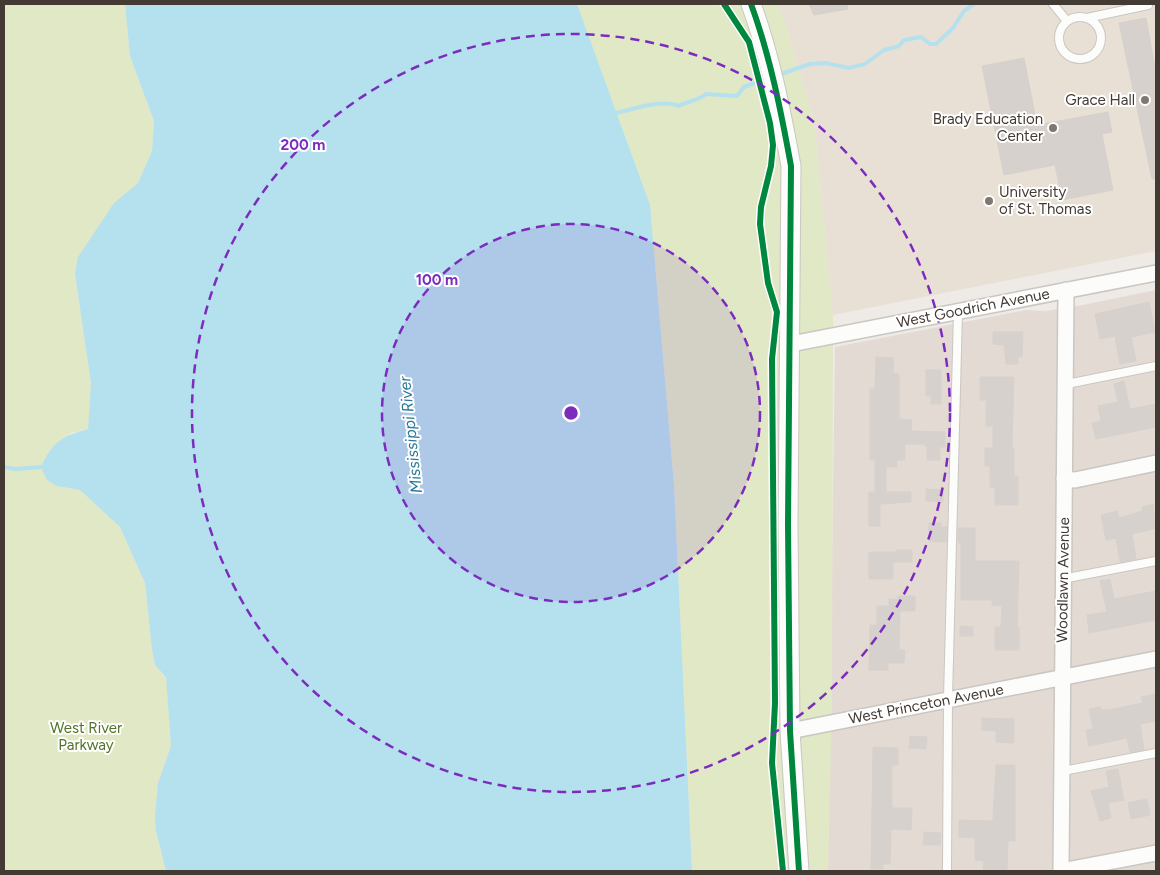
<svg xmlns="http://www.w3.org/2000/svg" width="1160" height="875" font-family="Figtree,sans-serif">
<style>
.residential{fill:#e3dbd3}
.education{fill:#e9e0d5}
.green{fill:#e0e8c6}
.water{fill:#b5e0ed}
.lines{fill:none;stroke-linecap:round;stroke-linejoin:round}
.stream{stroke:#b5e0ed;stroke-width:4}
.building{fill:#d6d1cd;stroke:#d6d1cc}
.service-casing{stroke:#cac6c2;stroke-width:10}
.minor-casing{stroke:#cac6c2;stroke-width:18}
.tertiary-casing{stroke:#cac6c2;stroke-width:21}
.service{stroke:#fcfcfb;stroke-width:8}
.minor{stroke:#fcfcfb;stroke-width:15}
.tertiary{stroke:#fcfcfb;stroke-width:19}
.cycleway-casing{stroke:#fff;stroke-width:9}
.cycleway{stroke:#00873e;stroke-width:6}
.ring{fill:none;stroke:#7b2cbf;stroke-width:2.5;stroke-dasharray:9 6}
.poi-dot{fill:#7f7872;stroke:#fff;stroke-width:2}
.labels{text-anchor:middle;stroke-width:4;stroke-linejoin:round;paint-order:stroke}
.poi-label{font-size:15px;fill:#433a33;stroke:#fff;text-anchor:end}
.street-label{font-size:15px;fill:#433a33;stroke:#fff}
.park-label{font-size:15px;fill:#517427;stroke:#fff}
.water-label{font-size:16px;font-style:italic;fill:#297a96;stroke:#fff}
.centre{fill:#7b2cbf;stroke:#fff;stroke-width:2.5}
.ring-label{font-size:15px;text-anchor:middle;font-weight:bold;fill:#7b2cbf;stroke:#fff;stroke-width:4;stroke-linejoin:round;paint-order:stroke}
</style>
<rect width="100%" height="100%" fill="#eeeae6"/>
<!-- residential -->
<polygon class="residential" points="1156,290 1156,871 828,871 835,347 1026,310 1045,311 1078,306"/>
<!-- education -->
<polygon class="education" points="776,4 1156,4 1156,251 833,315 814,122 783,16"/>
<!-- green -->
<g class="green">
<polygon points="4,4 125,4 130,56 154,121 152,151 138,183 114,203 75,274 91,383 88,429 70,433 57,486 80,490 120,527 145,583 152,649 155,665 166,677 171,746 158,783 156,831 166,871 4,871"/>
<polygon points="577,4 776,4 783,16 814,122 833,315 832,699 828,871 692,871 674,485 650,205"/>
</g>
<!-- water -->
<path class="water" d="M125,4H577L650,205L674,485L692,871H166L156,831L155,816L158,783L171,746L166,677L155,665L152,649L145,583L120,527L80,490L57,486L47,480L41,467C53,441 61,437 88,429L91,383L75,274L78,257L114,203L138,183L152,151L154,121L130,56Z"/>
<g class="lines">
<!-- stream -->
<g class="stream">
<polyline points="778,75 810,64 825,63 849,68 865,64 884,50 899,46 904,40 921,37 930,44 936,44 953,28 964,11 974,4"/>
<path d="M616,113C634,109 661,99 679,106C688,101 697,101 706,94L737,96L744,87L766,79"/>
<polyline points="4,467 15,469 44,467"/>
</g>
</g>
<!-- building -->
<g class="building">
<polygon points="809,4 847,4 848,9 814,15"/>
<polygon points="1146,18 1156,73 1156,179 1152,179 1119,23"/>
<polygon points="1024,58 1037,125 1108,112 1112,132 1102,134 1113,190 1062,200 1055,165 1004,175 982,66"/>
<polygon points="1149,302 1155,332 1131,337 1136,361 1120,364 1115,336 1100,339 1095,314"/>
<polygon points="993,332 1023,332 1022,357 1018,357 1018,364 1006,364 1004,345 993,344"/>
<polygon points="876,357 894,358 893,373 899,374 899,419 912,420 911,431 945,432 945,447 940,447 940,460 927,460 927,446 925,446 925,444 905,444 905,460 897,460 897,467 886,467 886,492 911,492 911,502 880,504 880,526 869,526 869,492 875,492 875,460 870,460 870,389 875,389"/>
<polygon points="926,370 941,370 941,404 931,404 931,396 926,396"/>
<polygon points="980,377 1014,377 1012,448 1014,448 1014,476 1018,476 1018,505 995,505 995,487 990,487 990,466 985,466 985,448 993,448 993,426 986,426 986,400 980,400"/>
<polygon points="1124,381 1130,409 1156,404 1156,427 1096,439 1092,423 1101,421 1098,406 1118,402 1114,384"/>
<polygon points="926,489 943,490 943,502 926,501"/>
<polygon points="1153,504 1156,528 1132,534 1136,559 1120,562 1116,538 1106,540 1101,515 1117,511 1119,518 1143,511 1142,507"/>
<polygon points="929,523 941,523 941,527 947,527 946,542 929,541"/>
<polygon points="958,528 975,528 975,561 1019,561 1017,627 1019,627 1019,650 995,650 995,627 1001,627 1002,606 992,605 992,600 961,600 961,545 958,542"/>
<polygon points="897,550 912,550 912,562 893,562 893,579 869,579 869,552 897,552"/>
<polygon points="1110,579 1114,599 1156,591 1156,620 1089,633 1087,615 1107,612 1100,581"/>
<polygon points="898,596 915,596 915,611 900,611 899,650 905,650 904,663 888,663 888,670 869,670 870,625 877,625 877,606 889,606 889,599 898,599"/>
<polygon points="960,626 973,627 973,636 960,636"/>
<polygon points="1156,694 1156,721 1140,724 1144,750 1130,752 1127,738 1089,746 1086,730 1093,729 1089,709 1101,707 1101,710 1108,710 1143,703 1141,697"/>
<polygon points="982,718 1014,719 1014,743 996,742 996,731 982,730"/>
<polygon points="910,736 927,737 926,749 909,748"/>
<polygon points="873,747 898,748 898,765 892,765 892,808 912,808 911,830 891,829 890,864 883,864 883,869 871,869"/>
<polygon points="996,765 1015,765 1015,841 1008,841 1007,871 983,871 984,861 975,860 975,838 959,837 959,820 991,821 993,819"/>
<polygon points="1118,769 1124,800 1108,803 1111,818 1100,821 1091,791 1109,787 1106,771"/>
<polygon points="1147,799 1150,815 1131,819 1128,803"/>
<polygon points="924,832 941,833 940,845 923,845"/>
</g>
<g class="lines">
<!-- service casing -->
<g class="service-casing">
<g id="service">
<polyline points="1053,4 1067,21"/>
<circle cx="1080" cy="38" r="21"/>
<polyline points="1087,18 1148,5"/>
<polyline points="1067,384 1156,366"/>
<polyline points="1062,579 1156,561"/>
<polyline points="1063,771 1156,753"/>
<polyline points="947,871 948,698 958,312"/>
</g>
</g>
<!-- minor casing -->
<g class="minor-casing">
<g id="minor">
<polyline points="791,344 1156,273"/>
<polyline points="1064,479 1075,480 1156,463"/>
<polyline points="790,731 1156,659"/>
<polyline points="1061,871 1066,290"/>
<polyline points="1061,871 1156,853"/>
</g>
</g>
<!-- tertiary casing -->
<g class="tertiary-casing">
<path id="tertiary" d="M751,4C770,56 781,111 791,166L788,524L790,731L799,871"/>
</g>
<!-- service -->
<use href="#service" class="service"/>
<!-- minor -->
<use href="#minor" class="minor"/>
<!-- tertiary -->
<use href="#tertiary" class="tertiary"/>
<!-- cycleway casing -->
<g class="cycleway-casing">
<g id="cycleway">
<polyline points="724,4 749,42 770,123 773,145 771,166 761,207 760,224 768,283 777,312 772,359 775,703 772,763 783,871"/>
<path d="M751,4C770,56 781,111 791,166L788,524L790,731L799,871"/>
</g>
</g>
<!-- cycleway -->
<use href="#cycleway" class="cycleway"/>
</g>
<!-- distance rings -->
<circle cx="571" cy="413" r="189" fill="#7b2cbf" fill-opacity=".12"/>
<g class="ring">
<circle cx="571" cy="413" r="189"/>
<circle cx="571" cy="413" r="379"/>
</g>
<!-- markers -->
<g class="poi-dot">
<circle cx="1145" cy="100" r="5"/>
<circle cx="1053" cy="128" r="5"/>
<circle cx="989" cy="201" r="5"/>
</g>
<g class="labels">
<!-- poi labels -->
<g class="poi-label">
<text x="1135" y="105">Grace Hall</text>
<text x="1043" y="124">Brady Education<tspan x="1043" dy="17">Center</tspan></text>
<text x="999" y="197" text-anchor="start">University<tspan x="999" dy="17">of St. Thomas</tspan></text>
</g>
<!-- street labels -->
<g class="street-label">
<text transform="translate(973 308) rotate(-11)" y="5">West Goodrich Avenue</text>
<text transform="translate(1063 580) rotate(-89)" y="5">Woodlawn Avenue</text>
<text transform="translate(926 704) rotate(-11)" y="5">West Princeton Avenue</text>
</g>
<!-- park labels -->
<g class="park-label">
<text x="86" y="733">West River<tspan x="86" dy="17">Parkway</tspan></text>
</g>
<!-- water labels -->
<g class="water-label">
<text transform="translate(410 435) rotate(-96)" y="6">Mississippi River</text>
</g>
</g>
<circle cx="571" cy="413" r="8" class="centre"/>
<g class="ring-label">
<text x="303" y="150">200 m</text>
<text x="437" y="285">100 m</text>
</g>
<!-- border -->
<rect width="1160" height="875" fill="none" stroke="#433a33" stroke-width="10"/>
</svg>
